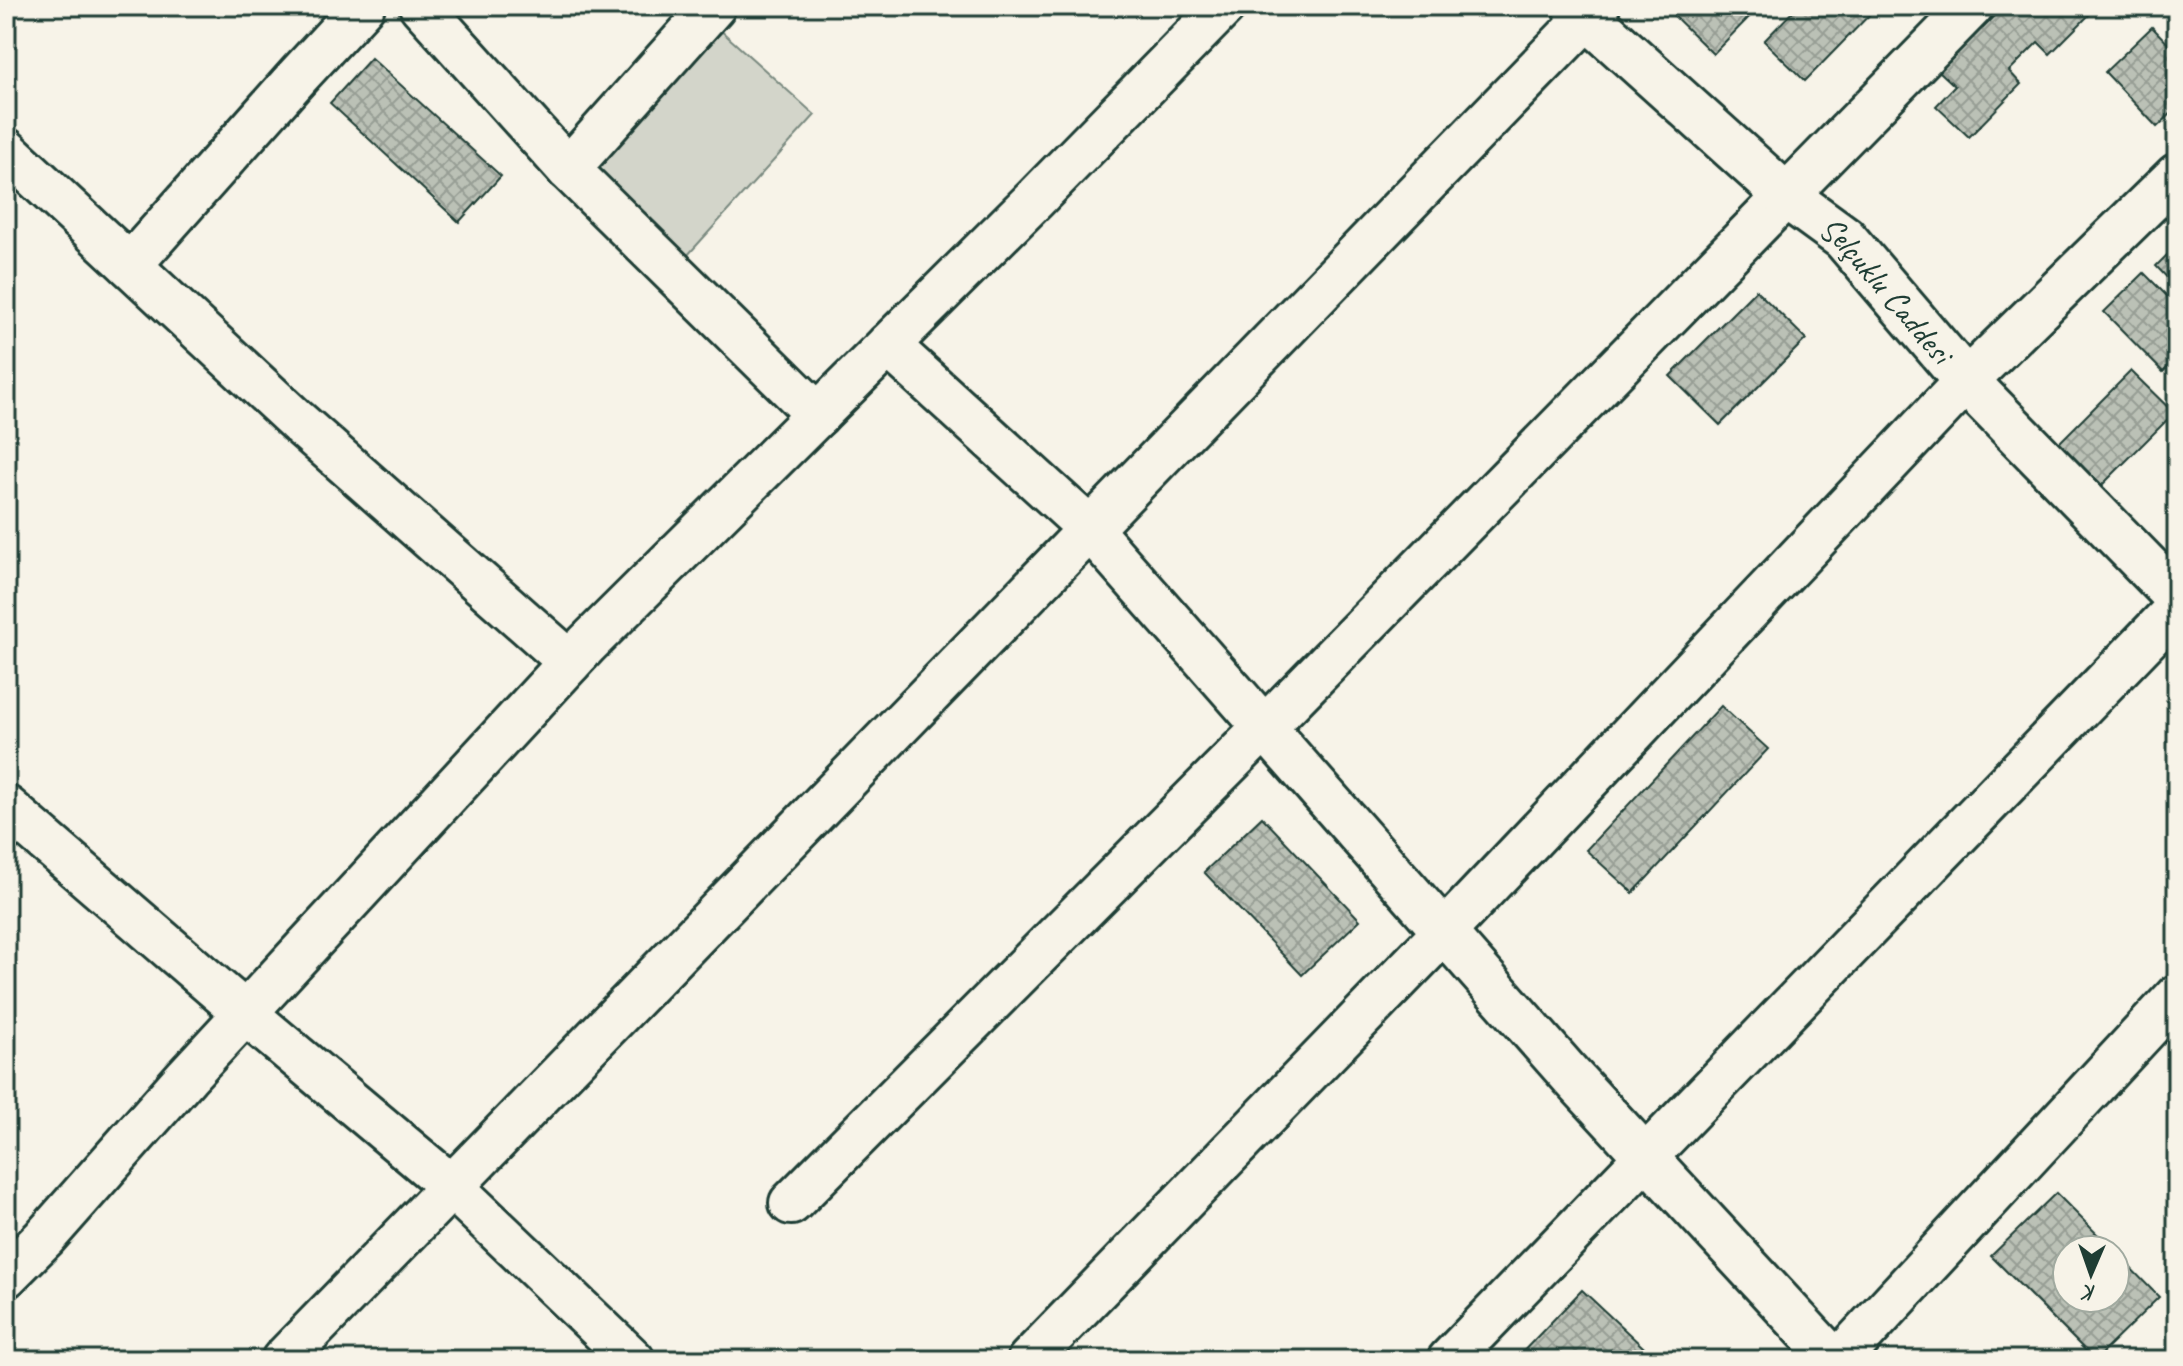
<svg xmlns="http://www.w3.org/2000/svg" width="2183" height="1366" font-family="Caveat,sans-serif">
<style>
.park{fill:#d3d5ca;stroke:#79897f;stroke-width:2}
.building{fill:url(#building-cross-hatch);stroke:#1f3d34;stroke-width:2}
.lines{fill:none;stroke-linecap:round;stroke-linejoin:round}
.minor-casing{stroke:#1f3d34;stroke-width:48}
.tertiary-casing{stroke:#1f3d34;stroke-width:50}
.minor{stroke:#f7f3e8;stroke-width:42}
.tertiary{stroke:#f7f3e8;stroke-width:44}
.labels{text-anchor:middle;stroke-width:7;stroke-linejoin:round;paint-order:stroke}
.street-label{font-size:34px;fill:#1f3d34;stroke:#f7f3e8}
</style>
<defs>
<pattern id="building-cross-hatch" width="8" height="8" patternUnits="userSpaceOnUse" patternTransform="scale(2)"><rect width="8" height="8" fill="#bbc1b6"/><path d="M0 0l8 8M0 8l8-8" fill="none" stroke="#979e95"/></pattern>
</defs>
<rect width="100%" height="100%" fill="#f7f3e8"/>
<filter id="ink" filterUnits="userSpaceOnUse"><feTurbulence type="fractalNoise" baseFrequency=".0125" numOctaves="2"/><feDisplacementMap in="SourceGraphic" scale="16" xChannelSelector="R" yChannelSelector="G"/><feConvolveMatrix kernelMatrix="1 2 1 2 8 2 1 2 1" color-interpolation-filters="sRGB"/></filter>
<g filter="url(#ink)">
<!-- park -->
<polygon class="park" points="718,28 815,115 686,257 590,170"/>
<!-- building -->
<g class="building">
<polygon points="1664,6 1760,6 1713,54"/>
<polygon points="1798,6 1878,6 1805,81 1764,41"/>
<polygon points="1987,6 2098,6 2050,54 2038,42 2009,71 2021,84 1969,137 1936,106 1955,86 1938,70 1974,19 1983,28 1996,15"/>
<polygon points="2163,6 2177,6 2177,19"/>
<polygon points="2152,27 2177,53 2177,108 2157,127 2105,72"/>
<polygon points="371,58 501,176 459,222 330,103"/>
<polygon points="2177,245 2177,288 2156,266"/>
<polygon points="2144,273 2177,306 2177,358 2163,372 2104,312"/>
<polygon points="1756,290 1806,339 1720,425 1670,376"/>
<polygon points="2131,371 2174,413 2101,486 2058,444"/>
<polygon points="1721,706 1768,749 1633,893 1586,850"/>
<polygon points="1262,817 1360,920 1302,975 1204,872"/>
<polygon points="2056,1193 2113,1250 2067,1250 2067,1298 2115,1298 2115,1252 2159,1297 2095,1360 1991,1256"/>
<polygon points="1582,1290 1657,1360 1515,1360"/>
</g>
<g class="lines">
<!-- minor casing -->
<g class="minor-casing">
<g id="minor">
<polyline points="421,6 568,169 818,415"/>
<polyline points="6,150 297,421 570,662"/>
<polyline points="568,169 714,6"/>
<polyline points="130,265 299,75 363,6"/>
<polyline points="888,345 1089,528 1571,1076 1834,1360"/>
<polyline points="6,807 246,1014 451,1186 633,1360"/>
<polyline points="791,1203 1264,728 1972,6"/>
<polyline points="6,1276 44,1238 187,1076 587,644 1035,199 1224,6"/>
<polyline points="283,1360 1598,6"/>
<polyline points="1029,1360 1444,932 1966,381 2177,175"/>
<polyline points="1449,1360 2177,608"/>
<polyline points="1839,1360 2177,996"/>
</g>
</g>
<!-- tertiary casing -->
<g class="tertiary-casing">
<g id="tertiary">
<path id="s1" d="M1575,6L1785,195L1844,238L1966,381L2177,597"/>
</g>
</g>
<!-- minor -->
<use href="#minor" class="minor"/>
<!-- tertiary -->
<use href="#tertiary" class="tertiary"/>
</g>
</g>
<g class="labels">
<!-- street labels -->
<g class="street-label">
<text dy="12" stroke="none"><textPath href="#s1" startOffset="422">Selçuklu Caddesi</textPath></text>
</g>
</g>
<!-- margin -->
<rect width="2183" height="1366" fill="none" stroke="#f7f3e8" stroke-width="32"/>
<rect x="16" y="16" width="2151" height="1334" fill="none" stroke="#1f3d34" stroke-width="3" filter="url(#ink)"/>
<!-- north arrow -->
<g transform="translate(2091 1274) rotate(182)"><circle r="38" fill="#f7f3e8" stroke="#a1aaa0" stroke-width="2"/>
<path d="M0-6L14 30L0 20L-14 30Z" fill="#1f3d34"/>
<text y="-12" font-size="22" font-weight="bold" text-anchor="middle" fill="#1f3d34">K</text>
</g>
</svg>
